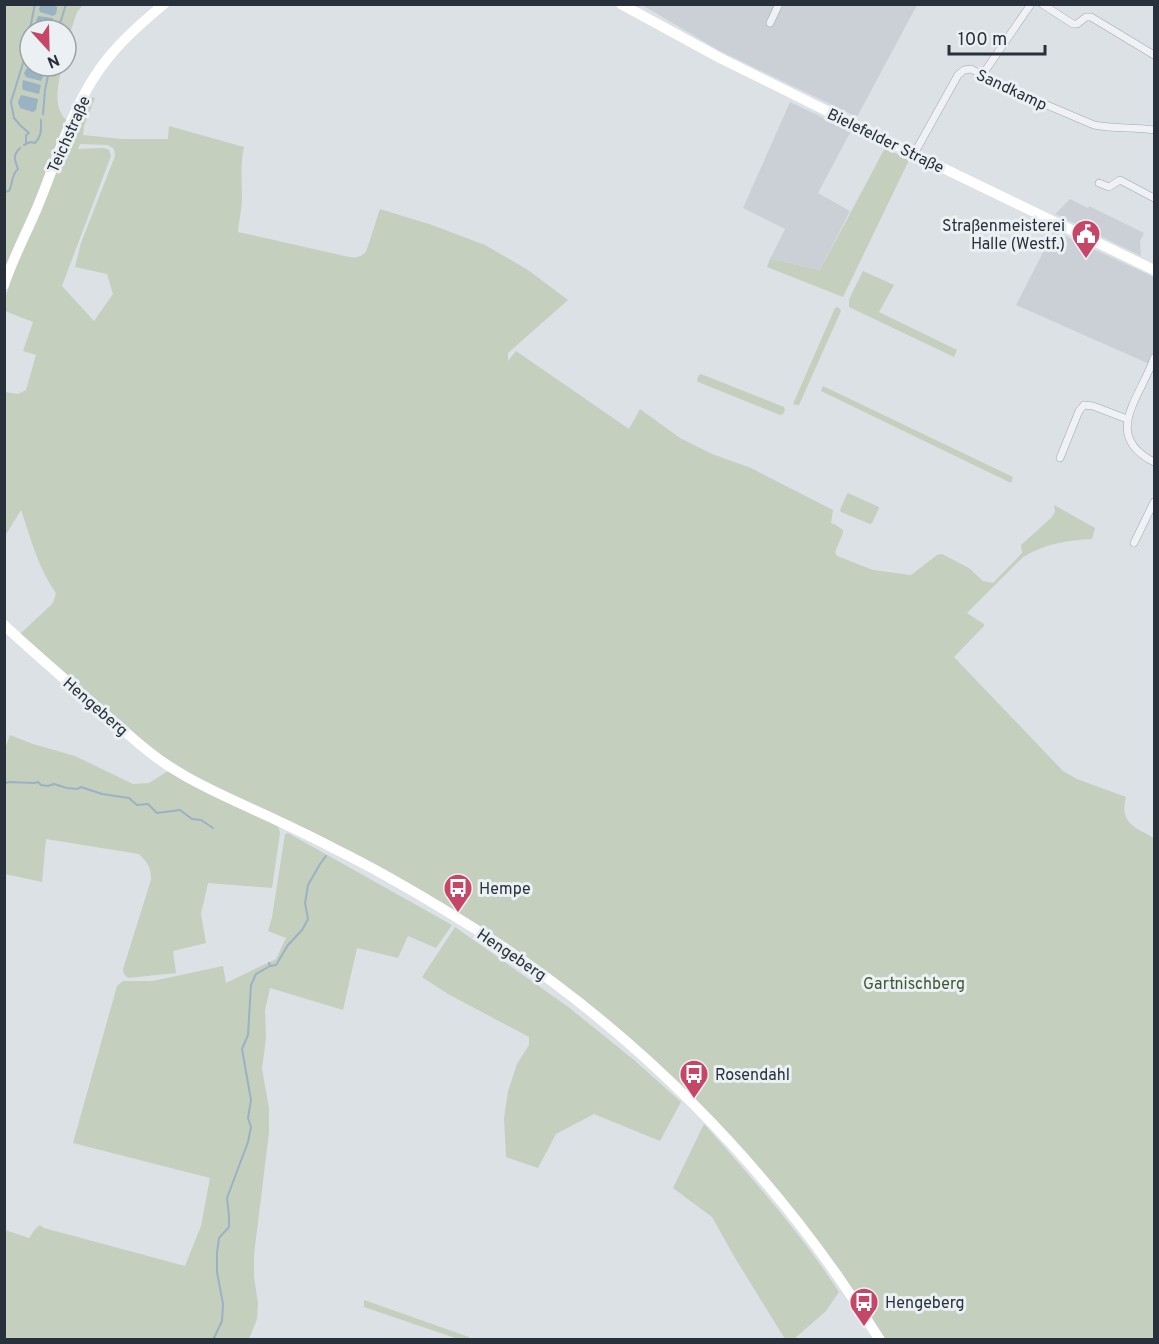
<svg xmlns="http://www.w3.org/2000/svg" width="1159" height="1344" font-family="Overpass,sans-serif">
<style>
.built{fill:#cbd0d7}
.green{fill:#c4cfbe;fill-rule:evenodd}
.water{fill:#99b2c4}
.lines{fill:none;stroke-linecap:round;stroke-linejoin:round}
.stream{stroke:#99b2c4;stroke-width:2}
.street-casing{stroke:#a2a8af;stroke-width:8}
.street{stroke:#eff1f4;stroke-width:7}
.secondary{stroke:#fff;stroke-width:10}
.labels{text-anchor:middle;stroke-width:6;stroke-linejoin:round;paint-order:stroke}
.street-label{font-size:16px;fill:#27303b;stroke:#ebf0f3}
.poi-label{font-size:16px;fill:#27303b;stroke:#ebf0f3;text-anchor:start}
.park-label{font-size:16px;fill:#3f5635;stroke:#ebf0f3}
</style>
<rect width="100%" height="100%" fill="#dce1e6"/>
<!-- built -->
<g class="built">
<polygon points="642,5 917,5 857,117 720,51"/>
<polygon points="790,102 851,131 818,193 850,211 820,270 770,259 785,229 743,208"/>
<polygon points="1070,199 1088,208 1089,206 1144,233 1140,241 1141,256 1055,214"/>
<polygon points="1054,231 1154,277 1154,366 1016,305"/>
</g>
<!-- green -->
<g class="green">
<path d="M5,4L40,5L39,9L56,7L50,5H83L77,12L66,45V30L35,29V30H30V50L28,62L30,63V66L42,67L44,66H62C58,86 50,114 74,125L89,97L95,98L84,126L83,135L122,139H168L169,126L244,147C240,164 242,180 242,197C242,209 239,220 238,232L349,257C356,258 361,257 366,252L380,209L432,225L485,245L528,270L568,300L508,353V361L516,351L629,429L640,409L680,438L712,454L751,468L833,510L831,523L836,525L843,530V533L835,552L837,556L873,570L911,575L937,555L942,554L969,568L983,581L993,583L1022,553L1021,545L1051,518L1055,512L1054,505L1095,528L1092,539C1067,540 1045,544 1023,557L967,613L984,624V626L954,657L1063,771L1077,779L1126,797C1119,823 1135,827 1154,838V1339H884L841,1272L689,1094L457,912L201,780L154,751L20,634L53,603L56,593C38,568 31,539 21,510L5,536V392L18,394L26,390L36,355L23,351L33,322L5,311V299L10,283L4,281ZM80,144L108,145L114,149L115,156L81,243L75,267L107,274L113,294L94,321L62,286L111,156L109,150L107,149L103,148L78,149Z"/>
<polygon points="885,148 909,160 843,297 767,267 770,259 820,270"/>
<polygon points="863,271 894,285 879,312 957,350 954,357 849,307 849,299"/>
<polygon points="837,307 840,309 841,311 799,405 797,405 793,404 835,308"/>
<polygon points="701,374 784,407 785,410 783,414 780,415 698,382 697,380 699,375"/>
<polygon points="823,386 1013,477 1011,483 821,391"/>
<polygon points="848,493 879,507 879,508 872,523 870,524 841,512 840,510 847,494"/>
<path d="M10,735L33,744L75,756L133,784L149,783L168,771L278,825L280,833L272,888L208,883L201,914L206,943L173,951L176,973L128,978L124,974L123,969L151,880C151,867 148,863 139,854L46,839L42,882L5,874L4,751Z"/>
<polygon points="288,833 452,925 436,948 408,936 398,958 357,948 343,1010 270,988 265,1010 266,1038 262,1069 269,1108 269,1132 254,1255 254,1277 258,1303 257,1319 249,1339 5,1339 5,1230 29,1238 35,1229 40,1225 44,1228 185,1266 201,1226 210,1178 73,1143 117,986 123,981 153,981 223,966 226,983 276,959 286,938 268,931 272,917 285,834"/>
<polygon points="455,927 567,1006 634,1060 681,1102 660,1141 594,1114 556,1134 538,1168 506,1157 504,1118 508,1091 517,1064 529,1045 529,1037 448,994 422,977"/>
<path d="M704,1124C752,1178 800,1232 839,1292L826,1311L794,1339H785L735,1258L712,1217L673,1188Z"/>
<polygon points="364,1300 469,1337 469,1339 458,1339 364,1307"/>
</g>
<!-- water -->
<g class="water">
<polygon points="50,4 57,7 57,9 56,14 53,16 40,12 39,9 40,5"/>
<polygon points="38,16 52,18 54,20 53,26 47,27 38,24 36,21"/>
<polygon points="27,68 43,72 43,77 41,81 26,77 24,73"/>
<polygon points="23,80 41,85 39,94 23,90 22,86"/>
<polygon points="21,95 38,99 36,110 33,112 20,108 18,102"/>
</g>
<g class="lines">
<!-- stream -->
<g class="stream">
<polyline points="58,30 66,4"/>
<polyline points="43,114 45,90 50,66"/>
<path d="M26,144L30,142L35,143C42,136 41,129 41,120"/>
<polyline points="24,145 26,144 26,135 29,133 21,126 14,118 11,102 23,63 35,4"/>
<path d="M4,192L9,191C13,184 11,175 18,169C15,160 12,156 20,148"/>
<polyline points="4,784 8,782 34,783 38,782 41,785 48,786 54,784 67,788 77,789 81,787 102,794 129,798 137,805 148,804 157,813 180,810 192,819 201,820 213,828"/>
<polyline points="270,966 276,965 288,945 302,930 308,919 305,903 308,885 320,864 326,856"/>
<polyline points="213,1340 222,1321 223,1304 217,1272 217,1253 219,1238 229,1227 229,1216 227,1198 248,1142 251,1127 248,1118 251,1100 242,1049 248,1035 251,985 256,974 270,966 269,963"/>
</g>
<!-- street casing -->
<g class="street-casing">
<g id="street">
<polyline points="1042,4 1073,24 1077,24 1086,17 1091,17 1154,55"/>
<polyline points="770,23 779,4"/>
<polyline points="983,74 1031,4"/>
<path d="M914,154L958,75L964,70L971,69L1016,92L1094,125C1114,129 1134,127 1154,130"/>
<polyline points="1099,183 1109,187 1120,180 1154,198"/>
<path d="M1154,358C1141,397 1101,435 1154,462"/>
<polyline points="1060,458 1079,411 1084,405 1093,406 1127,419"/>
<polyline points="1134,543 1154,502"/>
</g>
</g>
<!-- street -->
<use href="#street" class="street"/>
<!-- secondary -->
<g class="secondary">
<polyline points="621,4 720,58 914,154 1154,270"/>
<path d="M4,285C13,258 26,234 37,208C58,158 73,101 108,58C124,38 144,21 164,4"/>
<path d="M4,625C35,654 67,681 99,709C125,731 150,756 180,773C198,784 218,793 237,802C270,817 303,832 335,849C376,869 417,893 456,917C628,1021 774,1169 880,1340"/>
</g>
</g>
<!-- icons -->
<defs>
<g id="civic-pin" transform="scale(1.5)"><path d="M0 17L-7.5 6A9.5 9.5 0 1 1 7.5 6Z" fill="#c64667" stroke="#ebf0f3"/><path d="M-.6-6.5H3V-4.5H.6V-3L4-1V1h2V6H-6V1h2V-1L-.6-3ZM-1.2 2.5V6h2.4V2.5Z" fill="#fff"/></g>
<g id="bus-pin" transform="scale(1.5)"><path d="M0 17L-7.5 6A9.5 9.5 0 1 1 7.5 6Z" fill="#c64667" stroke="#ebf0f3"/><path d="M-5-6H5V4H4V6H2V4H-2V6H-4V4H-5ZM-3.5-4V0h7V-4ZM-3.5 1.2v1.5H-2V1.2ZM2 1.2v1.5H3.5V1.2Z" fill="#fff"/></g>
</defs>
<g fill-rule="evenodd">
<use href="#civic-pin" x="1086" y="234"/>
<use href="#bus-pin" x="458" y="888"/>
<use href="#bus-pin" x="694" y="1074"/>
<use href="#bus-pin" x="864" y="1302"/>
</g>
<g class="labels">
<!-- street labels -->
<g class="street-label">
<text transform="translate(1012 89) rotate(25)" y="6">Sandkamp</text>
<text transform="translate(68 134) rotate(-66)" y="6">Teichstraße</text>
<text transform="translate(886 140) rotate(26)" y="6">Bielefelder Straße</text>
<text transform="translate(96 706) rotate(41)" y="6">Hengeberg</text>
<text transform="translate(512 954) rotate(34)" y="6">Hengeberg</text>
</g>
<!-- poi labels -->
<g class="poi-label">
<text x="1065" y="231" text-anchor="end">Straßenmeisterei<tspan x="1065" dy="18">Halle (Westf.)</tspan></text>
<text x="479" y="894">Hempe</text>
<text x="715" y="1080">Rosendahl</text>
<text x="885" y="1308">Hengeberg</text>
</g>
<!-- park labels -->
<g class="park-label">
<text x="914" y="989">Gartnischberg</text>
</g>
</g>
<!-- border -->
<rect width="1159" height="1344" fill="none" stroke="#27303b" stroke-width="12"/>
<!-- north arrow -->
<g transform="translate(48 48) rotate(158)"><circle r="28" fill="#ebf0f3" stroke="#9da3a9" stroke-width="1.5"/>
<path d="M0-4.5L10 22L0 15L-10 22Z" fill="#c64667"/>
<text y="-9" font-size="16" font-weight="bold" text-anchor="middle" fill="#27303b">N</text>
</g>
<!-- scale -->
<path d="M949 45v9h96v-9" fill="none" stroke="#27303b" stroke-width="3"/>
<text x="958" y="45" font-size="18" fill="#27303b" stroke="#ebf0f3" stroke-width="4.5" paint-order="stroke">100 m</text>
</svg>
